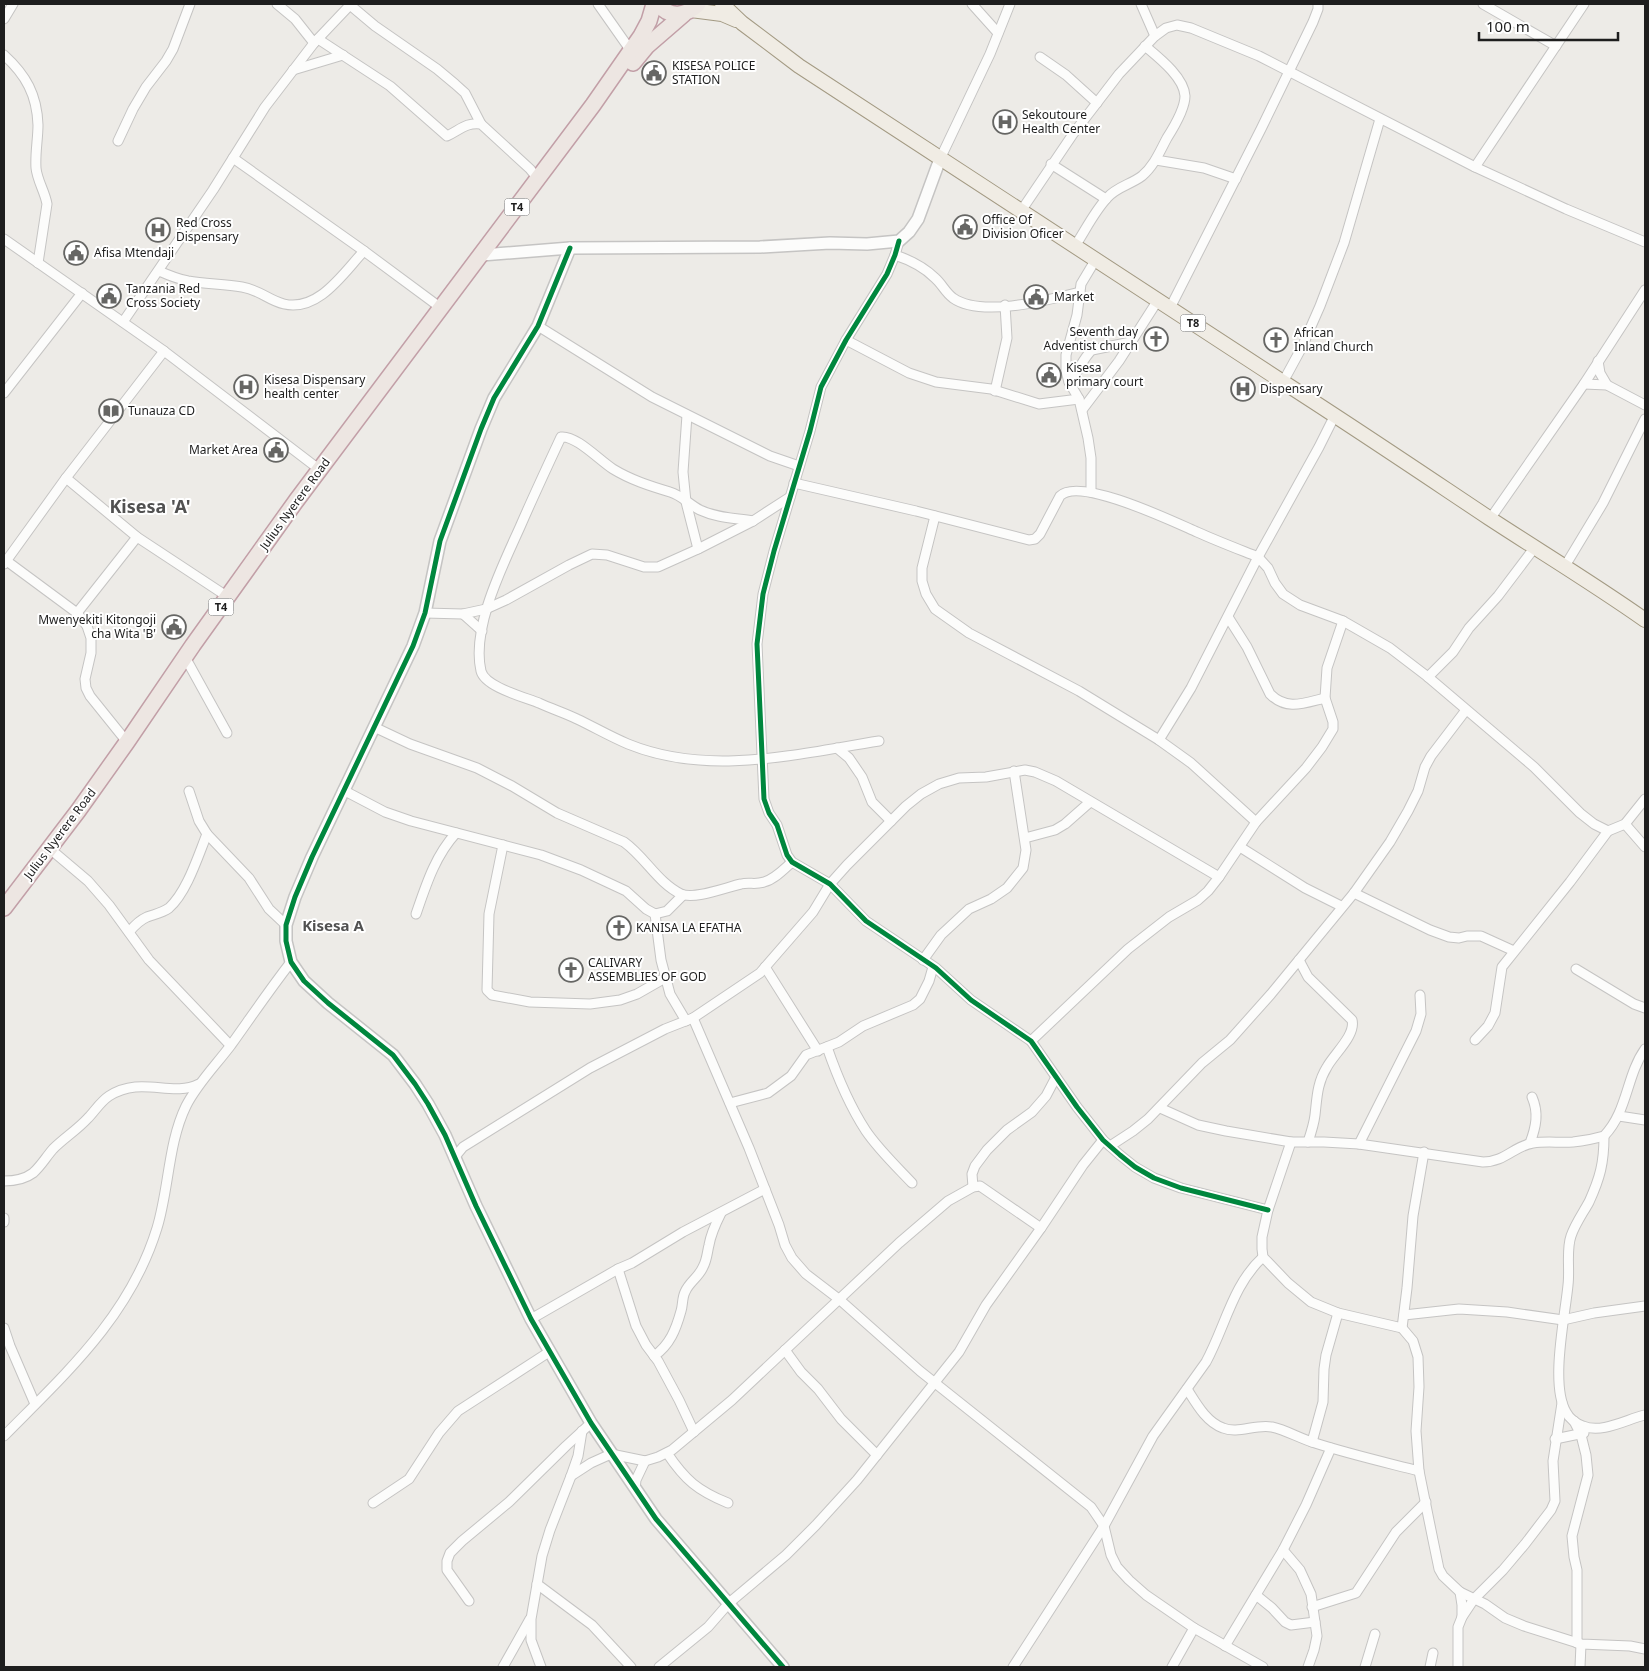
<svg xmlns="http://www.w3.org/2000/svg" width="1649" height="1671" font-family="'Noto Sans',sans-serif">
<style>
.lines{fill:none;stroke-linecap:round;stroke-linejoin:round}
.minor-casing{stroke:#c5c4c3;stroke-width:11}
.tertiary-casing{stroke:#c5c4c3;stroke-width:14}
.primary-casing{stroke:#a39a83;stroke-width:16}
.trunk-casing{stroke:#c29fa7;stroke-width:18}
.minor{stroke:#fcfcfb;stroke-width:9}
.tertiary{stroke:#fcfcfb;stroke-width:11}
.primary{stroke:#f0ece4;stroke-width:14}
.trunk{stroke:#ede6e2;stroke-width:15}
.cycleway-casing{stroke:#fff;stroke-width:8}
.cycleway{stroke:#00873e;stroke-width:5}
.labels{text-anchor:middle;stroke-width:4;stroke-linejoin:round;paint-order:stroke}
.shield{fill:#fff;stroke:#626262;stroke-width:1}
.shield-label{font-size:11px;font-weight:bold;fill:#1e1e1e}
.poi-label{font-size:12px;fill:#1e1e1e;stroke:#fff;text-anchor:start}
.street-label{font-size:12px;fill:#1e1e1e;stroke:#fff}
.quarter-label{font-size:15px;font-weight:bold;fill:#515151;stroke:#fff}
.district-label{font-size:18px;font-weight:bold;fill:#515151;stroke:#fff}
</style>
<rect width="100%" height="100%" fill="#edebe7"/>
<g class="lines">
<!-- minor casing -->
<g class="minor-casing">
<g id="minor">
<polyline points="277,4 295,19 314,43"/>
<polyline points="598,4 631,51"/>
<polyline points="972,4 998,33"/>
<polyline points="1141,4 1155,36"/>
<polyline points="1483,4 1556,46"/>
<polyline points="350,5 375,26 437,69 455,84 465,93 481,124"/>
<polyline points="4,19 13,4"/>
<path d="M318,39L390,86L447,136C460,130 466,122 481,124L530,169L538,179"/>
<path d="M4,55C26,75 37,95 38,125C38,139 35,153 36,168C37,180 45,192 47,204L38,263"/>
<polyline points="1040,57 1066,75 1097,103"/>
<polyline points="293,70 343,55"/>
<polyline points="118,141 133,109 146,87 166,61 173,49 190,4"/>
<polyline points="233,158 364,251 441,308"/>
<polyline points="940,159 990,54 1010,4"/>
<polyline points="1156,160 1204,168 1236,179"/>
<polyline points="1051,164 1106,199"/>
<polyline points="1475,167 1584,4"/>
<polyline points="1021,211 1073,134 1119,74 1155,36 1166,28 1177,25 1191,28 1259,56 1475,167 1566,209 1645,242"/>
<polyline points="4,239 164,351 320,470"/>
<polyline points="899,241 895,255 887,274 846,340 821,387 810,431 774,551 763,594 757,644 764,799 769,813 777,825 787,855 792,862 830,884 866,921 936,968 971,1000 1031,1041 1077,1107 1103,1140 1120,1155 1135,1167 1154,1178 1181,1188 1268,1210"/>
<path d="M1075,246C1085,231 1094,212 1107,198C1116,187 1130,185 1142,176C1154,166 1160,151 1167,138C1174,127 1185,109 1185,96C1184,77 1158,57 1145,46"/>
<path d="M895,255C910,260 923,266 935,278C942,284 945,292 953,298C981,318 1048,300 1080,292"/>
<path d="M159,271C168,275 178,279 188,281C205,284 224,284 242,287C260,290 268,300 284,304C319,312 344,272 364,251"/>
<polyline points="1170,308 1261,129 1313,22 1318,9 1318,4"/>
<polyline points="123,322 213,190 265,107 314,43 351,4"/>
<polyline points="538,326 652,397 770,456 799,466"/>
<polyline points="846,340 909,373 936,382 991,389 1039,404 1079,399"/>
<polyline points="1598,361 1600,373 1607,385"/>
<path d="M1069,382C1079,372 1082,359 1092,350L1131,342"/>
<polyline points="1283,382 1302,347 1320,306 1344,243 1380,119"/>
<polyline points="1584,384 1607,385 1645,405"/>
<polyline points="995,391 1007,338 1005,305"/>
<polyline points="4,393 82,293"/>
<polyline points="1082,410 1119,361 1158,300"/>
<polyline points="687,415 683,472 686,502 698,549"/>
<polyline points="66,478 137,537 228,597"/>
<path d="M794,483L916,511L1029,540L1035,539L1040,534L1060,496C1079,476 1174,522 1197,532C1217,541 1238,549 1258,557L1268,568L1275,583L1283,594L1300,605L1343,621L1390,648L1428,677L1534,767L1580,813L1594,824L1608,831L1625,824L1645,799"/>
<polyline points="1091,492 1091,458 1088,438 1079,399 1069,382 1066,371 1066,355 1077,315 1081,284 1096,259"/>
<polyline points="935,516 922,568 922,581 926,594 935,609 969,633 1079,691 1159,740 1191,763 1256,822"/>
<polyline points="1490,519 1584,384 1645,290"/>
<path d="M753,521C735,518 717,518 700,510C690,505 681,495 670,492C650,486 631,480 613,469C600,461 576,435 561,437C547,467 533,497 520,527C503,565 471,628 481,671C485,687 524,697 539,703C552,709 565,713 577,719C594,727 611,737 628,744C709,777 796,754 879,741"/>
<polyline points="4,559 77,613 87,626 91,638 91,653 85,679 86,688 90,696 127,742"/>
<polyline points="4,564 66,478 164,351"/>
<polyline points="1565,566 1603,503 1645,419"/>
<polyline points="77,613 137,537"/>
<polyline points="425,613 463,614 486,609 506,600 569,565 592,554 607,555 644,567 658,567 698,549 753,521 790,497"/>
<polyline points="463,614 482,631"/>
<path d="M1228,617L1247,647L1270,694C1287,711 1304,703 1325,698"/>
<polyline points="185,657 227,733"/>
<polyline points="1428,677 1453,652 1469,628 1498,596 1535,547"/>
<path d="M374,727L410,744L477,768L512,786L557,813L624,842C645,857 658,883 681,894C694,900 727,887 741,884C749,882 756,885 764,882C775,879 784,869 792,862"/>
<polyline points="1159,740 1191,688 1258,557 1319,447 1335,415"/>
<polyline points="837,748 849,758 862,777 872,802 891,821"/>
<polyline points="343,790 385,812 411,821 541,855 581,870 626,891 646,909 655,914 667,911 683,895"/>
<polyline points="189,791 199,821 207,834 249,878 269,909 286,925"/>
<polyline points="1625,824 1645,847"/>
<polyline points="1025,838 1055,830 1065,824 1090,802"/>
<polyline points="503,845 489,914 487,990 492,995 530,1002 590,1004 620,1000 637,994 665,978"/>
<polyline points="1240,847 1305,888 1341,906"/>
<polyline points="49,848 88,881 109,905 149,960 230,1045"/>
<polyline points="1354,893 1430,930 1449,937 1459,938 1467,936 1481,936 1514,951"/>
<path d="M416,914C426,885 435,856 456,833"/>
<polyline points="655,914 661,960 670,994 686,1021"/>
<path d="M129,932C134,926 140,920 147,917C155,914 162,913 169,908C187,892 198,856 207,834"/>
<polyline points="923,960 941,935 969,909 991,899 1007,888 1023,868 1026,850 1014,771"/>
<path d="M1299,960L1308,977L1352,1020C1356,1035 1334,1054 1327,1067C1317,1083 1317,1098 1315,1115C1314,1124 1311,1133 1308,1142"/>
<polyline points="765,967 818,1051"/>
<polyline points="1576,969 1634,1004 1645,1008"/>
<polyline points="693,1018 749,1148 779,1225 785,1245 792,1258 806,1274 840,1300 920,1371 1091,1507 1104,1526 1111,1555 1117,1567 1129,1580 1146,1595 1194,1628 1263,1667"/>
<polyline points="1475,1040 1488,1026 1495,1013 1502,967 1570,882 1608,831"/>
<polyline points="1031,1041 1128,949 1169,917 1198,900 1208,891 1219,877 1256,822 1306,768 1322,747 1333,729 1333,722 1325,698 1327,668 1343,621"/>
<path d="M827,1047C837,1076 849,1105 866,1131C879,1150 896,1166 912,1183"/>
<polyline points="730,1103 768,1093 791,1076 806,1055 839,1042 863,1026 913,1005 920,999 929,981 933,967"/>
<path d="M1160,1108L1198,1125L1226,1131L1291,1142H1324L1359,1144L1483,1162C1505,1162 1514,1146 1533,1143C1546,1141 1560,1143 1573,1142C1583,1141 1594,1139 1604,1136C1628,1111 1626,1076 1645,1049"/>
<polyline points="1619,1116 1645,1120"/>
<path d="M1604,1136C1604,1163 1600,1178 1589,1202C1583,1213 1575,1224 1571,1236C1566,1250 1570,1269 1568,1285C1565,1317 1550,1384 1566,1412C1569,1418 1576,1424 1583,1426C1602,1434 1627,1419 1645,1415"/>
<polyline points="1291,1142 1268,1210 1262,1237 1262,1249 1263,1257 1288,1283 1311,1302 1338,1313 1402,1328 1413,1341 1418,1357 1419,1387 1416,1431 1419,1471 1433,1540 1439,1569 1443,1576 1460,1592 1485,1604 1505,1618 1524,1626 1581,1644 1630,1646 1645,1649"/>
<path d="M1530,1143C1536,1127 1539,1113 1532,1097"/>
<polyline points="1359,1144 1416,1031 1421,1014 1420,995"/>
<polyline points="1110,1146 1133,1131 1148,1119 1202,1063 1230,1040 1271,994 1354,893 1390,842 1408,811 1418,791 1425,767 1431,756 1466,710"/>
<polyline points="454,1158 463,1147 590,1068 665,1029 693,1018 760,973 813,912 830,884 847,865 906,806 921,794 939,784 959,778 986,777 1025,770 1035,772 1056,781 1219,877"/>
<path d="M4,1181C13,1181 25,1179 33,1173C41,1166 46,1157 53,1149C64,1138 77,1130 88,1118C95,1111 100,1102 109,1096C142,1075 171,1098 199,1084"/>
<polyline points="973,1187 972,1174 975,1166 987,1150 1007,1130 1032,1112 1046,1096 1056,1077"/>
<polyline points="4,1218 4,1222"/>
<polyline points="618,1269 636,1326 646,1345 658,1361 679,1400 694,1432"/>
<polyline points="1404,1315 1459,1309 1507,1312 1563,1320 1594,1313 1645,1306"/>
<polyline points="531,1319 618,1269 632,1263 683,1232 765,1189"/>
<polyline points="4,1328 10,1346 35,1404"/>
<polyline points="1402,1328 1407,1288 1413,1216 1424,1152"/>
<polyline points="785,1350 801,1372 818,1389 841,1419 877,1455"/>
<path d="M654,1356C670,1345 676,1329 681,1311C683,1305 682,1298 685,1292C689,1282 699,1277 703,1267C707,1260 707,1253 709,1245C711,1233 716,1223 721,1213"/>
<path d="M1187,1389C1196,1403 1206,1422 1223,1428C1238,1434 1255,1424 1272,1427C1286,1430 1301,1439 1315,1443C1349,1454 1384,1462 1419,1471"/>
<polyline points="1574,1421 1581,1435 1586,1455 1588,1475 1572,1536 1574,1557 1577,1570 1577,1643"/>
<path d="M4,1436C66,1373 130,1316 157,1228C169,1189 168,1143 186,1106C197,1084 216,1065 231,1045C251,1017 270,989 291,962"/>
<polyline points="1555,1439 1584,1433"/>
<polyline points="1312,1442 1323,1402 1324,1369 1326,1355 1338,1313"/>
<path d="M667,1453C685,1480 698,1491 728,1503"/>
<polyline points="571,1476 591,1463 611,1454 645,1461 658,1457 672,1450 732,1400 899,1243 948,1201 973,1187 980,1186 1041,1228"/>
<polyline points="635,1489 636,1480 645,1461"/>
<polyline points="373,1503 409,1479 439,1433 458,1411 549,1352"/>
<polyline points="1283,1550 1300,1570 1311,1594 1317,1636 1314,1650 1308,1667"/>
<polyline points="537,1584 592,1625 631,1667"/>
<polyline points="1460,1592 1462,1605 1462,1617"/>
<polyline points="1256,1595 1272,1608 1285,1622 1291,1625 1315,1622"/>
<polyline points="469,1601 447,1570 447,1561 450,1553 462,1541 509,1502 566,1446 591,1423"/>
<polyline points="1312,1607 1356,1593 1396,1532 1426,1502"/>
<polyline points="1225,1646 1283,1550 1306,1505 1331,1448"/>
<polyline points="503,1667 530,1619"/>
<polyline points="541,1667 531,1640 531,1619 542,1556 550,1530 571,1476 578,1456 582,1431"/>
<polyline points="659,1667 708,1627 729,1603 786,1555 816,1525 857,1480 959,1352 986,1305 1041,1228 1083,1165 1103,1140"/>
<path d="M1013,1667L1104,1526L1153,1436L1206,1362C1225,1327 1233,1284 1263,1257"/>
<polyline points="1172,1667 1194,1628"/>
<polyline points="1365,1667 1375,1634"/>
<polyline points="1430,1667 1433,1653"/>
<polyline points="1458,1667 1458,1627 1462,1617 1474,1599 1503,1570 1525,1544 1551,1510 1555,1501 1553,1461 1562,1403"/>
<polyline points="1580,1667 1581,1644"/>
</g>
</g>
<!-- tertiary casing -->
<g class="tertiary-casing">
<g id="tertiary">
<polyline points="570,248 538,326 494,398 481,429 440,541 425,613 413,646 312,857 295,897 286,925 286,941 291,962 304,981 328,1003 393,1055 415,1084 428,1104 445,1135 476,1206 531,1319 591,1423 656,1519 783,1667"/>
<polyline points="482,255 570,248 760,247 830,243 867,244 899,241 909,232 918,219 940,159"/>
</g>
</g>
<!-- primary casing -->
<g class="primary-casing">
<g id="primary">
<path d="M722,4L742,23L799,66L1283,382C1352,426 1420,472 1489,518C1541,552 1594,584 1645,620"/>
<polyline points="691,10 722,14 736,20"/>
</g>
</g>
<!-- trunk casing -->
<g class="trunk-casing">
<g id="trunk">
<path d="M658,4C670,19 686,16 698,4"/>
<polyline points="633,63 647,46 684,14"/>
<polyline points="4,908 78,811 127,742 193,645 296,501 593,105 641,36 649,21 654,4"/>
</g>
</g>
<!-- minor -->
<use href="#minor" class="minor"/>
<!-- tertiary -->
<use href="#tertiary" class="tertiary"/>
<!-- primary -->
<use href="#primary" class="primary"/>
<!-- trunk -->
<use href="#trunk" class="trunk"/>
<!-- cycleway casing -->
<g class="cycleway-casing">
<g id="cycleway">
<polyline points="899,241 895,255 887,274 846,340 821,387 810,431 774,551 763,594 757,644 764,799 769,813 777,825 787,855 792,862 830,884 866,921 936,968 971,1000 1031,1041 1077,1107 1103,1140 1120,1155 1135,1167 1154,1178 1181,1188 1268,1210"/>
<polyline points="570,248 538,326 494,398 481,429 440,541 425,613 413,646 312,857 295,897 286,925 286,941 291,962 304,981 328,1003 393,1055 415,1084 428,1104 445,1135 476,1206 531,1319 591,1423 656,1519 783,1667"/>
</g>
</g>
<!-- cycleway -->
<use href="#cycleway" class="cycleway"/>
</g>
<!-- icons -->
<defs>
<g id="civic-ring" transform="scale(1.25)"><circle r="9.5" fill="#fff" stroke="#666664" stroke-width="1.5"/><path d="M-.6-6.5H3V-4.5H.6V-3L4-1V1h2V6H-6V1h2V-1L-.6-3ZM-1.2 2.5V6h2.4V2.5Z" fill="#666664"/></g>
<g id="hospital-ring" transform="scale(1.25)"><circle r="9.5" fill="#fff" stroke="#666664" stroke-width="1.5"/><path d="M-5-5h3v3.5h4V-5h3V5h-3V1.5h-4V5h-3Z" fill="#666664"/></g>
<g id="church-ring" transform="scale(1.25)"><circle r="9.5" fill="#fff" stroke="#666664" stroke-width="1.5"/><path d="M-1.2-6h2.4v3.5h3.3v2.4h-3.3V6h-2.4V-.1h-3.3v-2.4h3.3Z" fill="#666664"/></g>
<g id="library-ring" transform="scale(1.25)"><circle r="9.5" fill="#fff" stroke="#666664" stroke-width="1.5"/><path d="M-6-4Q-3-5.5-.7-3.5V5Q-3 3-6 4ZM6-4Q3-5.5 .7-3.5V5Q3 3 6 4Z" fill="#666664"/></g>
</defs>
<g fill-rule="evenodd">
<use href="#civic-ring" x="654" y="73"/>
<use href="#hospital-ring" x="1005" y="122"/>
<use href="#civic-ring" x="965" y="227"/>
<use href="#hospital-ring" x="158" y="230"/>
<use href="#civic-ring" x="76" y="253"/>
<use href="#civic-ring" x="109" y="296"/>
<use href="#civic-ring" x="1036" y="297"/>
<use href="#church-ring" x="1156" y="339"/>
<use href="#church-ring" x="1276" y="340"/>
<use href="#civic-ring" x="1049" y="375"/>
<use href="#hospital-ring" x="246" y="387"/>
<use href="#hospital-ring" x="1243" y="389"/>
<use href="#library-ring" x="111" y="411"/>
<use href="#civic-ring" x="276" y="450"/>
<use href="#civic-ring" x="174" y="627"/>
<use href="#church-ring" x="619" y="928"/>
<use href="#church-ring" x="571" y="970"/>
</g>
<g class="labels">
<!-- shield labels -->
<g class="shield">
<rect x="504.5" y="198.5" width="25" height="17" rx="4"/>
<rect x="1180.5" y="314.5" width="25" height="17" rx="4"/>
<rect x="208.5" y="598.5" width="25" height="17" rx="4"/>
</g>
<g class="shield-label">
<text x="517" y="211">T4</text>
<text x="1193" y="327">T8</text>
<text x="221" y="611">T4</text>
</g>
<!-- poi labels -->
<g class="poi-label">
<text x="672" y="70">KISESA POLICE<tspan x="672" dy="14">STATION</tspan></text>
<text x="1022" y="119">Sekoutoure<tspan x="1022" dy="14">Health Center</tspan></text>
<text x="982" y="224">Office Of<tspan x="982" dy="14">Division Oficer</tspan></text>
<text x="176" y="227">Red Cross<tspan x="176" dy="14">Dispensary</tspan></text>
<text x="94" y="257">Afisa Mtendaji</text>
<text x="126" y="293">Tanzania Red<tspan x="126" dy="14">Cross Society</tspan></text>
<text x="1054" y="301">Market</text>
<text x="1138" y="336" text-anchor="end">Seventh day<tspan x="1138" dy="14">Adventist church</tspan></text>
<text x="1294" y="337">African<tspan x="1294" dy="14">Inland Church</tspan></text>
<text x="1066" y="372">Kisesa<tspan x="1066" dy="14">primary court</tspan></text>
<text x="264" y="384">Kisesa Dispensary<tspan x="264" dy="14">health center</tspan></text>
<text x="1260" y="393">Dispensary</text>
<text x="128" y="415">Tunauza CD</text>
<text x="258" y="454" text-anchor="end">Market Area</text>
<text x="156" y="624" text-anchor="end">Mwenyekiti Kitongoji<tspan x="156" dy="14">cha Wita 'B'</tspan></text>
<text x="636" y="932">KANISA LA EFATHA</text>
<text x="588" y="967">CALIVARY<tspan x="588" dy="14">ASSEMBLIES OF GOD</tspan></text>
</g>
<!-- street labels -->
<g class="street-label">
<text transform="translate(295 504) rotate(-54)" y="4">Julius Nyerere Road</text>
<text transform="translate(60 834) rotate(-53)" y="4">Julius Nyerere Road</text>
</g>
<!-- quarter labels -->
<g class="quarter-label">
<text x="333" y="931">Kisesa A</text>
</g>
<!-- district labels -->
<g class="district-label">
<text x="150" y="513">Kisesa 'A'</text>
</g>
</g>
<!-- border -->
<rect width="1649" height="1671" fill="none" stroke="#1e1e1e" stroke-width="10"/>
<!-- scale -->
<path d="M1479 32v8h139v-8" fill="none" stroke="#1e1e1e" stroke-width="2.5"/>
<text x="1486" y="32" font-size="15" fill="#1e1e1e" stroke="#ffffff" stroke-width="4" paint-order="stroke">100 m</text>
</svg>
